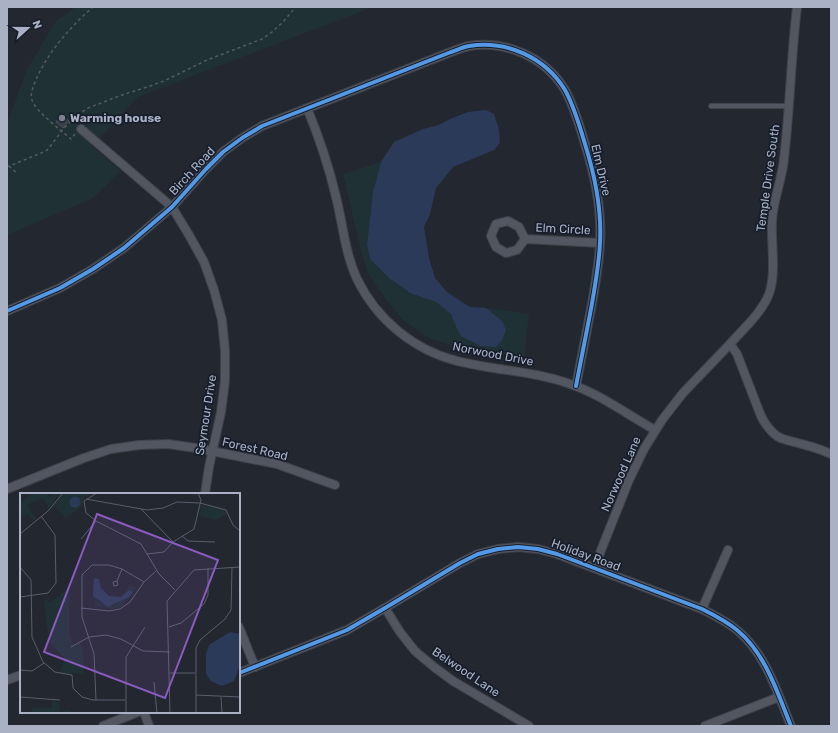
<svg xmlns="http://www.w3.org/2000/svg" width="838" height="733" font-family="Rubik,sans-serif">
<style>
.green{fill:#203136}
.water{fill:#2c3a59}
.building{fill:#3b3e47;stroke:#4a4e58}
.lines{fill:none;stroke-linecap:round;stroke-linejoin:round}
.lane-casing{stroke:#3f424a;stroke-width:6}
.street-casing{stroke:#3f424a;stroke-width:10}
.path{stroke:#555a63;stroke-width:1.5;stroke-dasharray:3 3;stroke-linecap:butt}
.lane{stroke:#525660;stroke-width:4}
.street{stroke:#525660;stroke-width:8}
.cycleway-casing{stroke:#161d2b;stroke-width:6}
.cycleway{stroke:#5399e6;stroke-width:4}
.poi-dot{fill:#7b8191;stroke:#161d2b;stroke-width:1.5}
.labels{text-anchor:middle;stroke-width:3.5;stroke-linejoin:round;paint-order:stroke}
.poi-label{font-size:12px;font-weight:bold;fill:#aab1c5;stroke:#161d2b;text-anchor:start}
.street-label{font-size:12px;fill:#aab1c5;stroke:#161d2b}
.inset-road{fill:none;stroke:#595e6c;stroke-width:1}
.view{fill:#8b5bc1;fill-opacity:0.15;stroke:#8b5bc1;stroke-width:2}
.inset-edge{fill:none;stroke:#aab1c5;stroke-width:2}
</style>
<rect width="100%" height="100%" fill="#232730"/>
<!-- green -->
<g class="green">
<polygon points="76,7 373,7 138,97 92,146 121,171 93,198 7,235 7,122 8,122 26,71 56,21"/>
<polygon points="381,162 373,192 367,245 370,259 389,278 410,293 436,302 451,314 456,327 502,321 486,308 529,314 524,358 453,346 429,338 403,320 387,301 369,275 362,255 343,174"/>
</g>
<!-- water -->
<polygon class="water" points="486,110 494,114 499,130 500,143 494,150 453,167 436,188 430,214 424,227 429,258 435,278 447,292 470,307 486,308 502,321 506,330 502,340 496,347 481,346 461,336 456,327 451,314 436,302 410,293 389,278 370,259 367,245 373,192 381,162 394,142 423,129 439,125 450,119 468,112"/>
<!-- building -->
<polygon class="building" points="62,114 69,121 63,128 56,122"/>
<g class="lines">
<!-- lane casing -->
<g class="lane-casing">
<polyline id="lane" points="711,106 788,106"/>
</g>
<!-- street casing -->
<g class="street-casing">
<g id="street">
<path d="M797,7C791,57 790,108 784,159C782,180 773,200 772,221C771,243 776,270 770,291C764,311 743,329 730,344L737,354L761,416C765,424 770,431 777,436C783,440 791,441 798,443C809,446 821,449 831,454"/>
<path d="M307,108C319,137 329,167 336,197C343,225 345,253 357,279C377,320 414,350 457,361C469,364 481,366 493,368C519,372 545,375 570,384C600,394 628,415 655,430"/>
<polyline points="81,129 172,207 189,235 204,262 214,290 222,320 225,351 225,381 221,412 209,467 205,494"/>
<polyline points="525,239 517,250 506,253 496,247 491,236 496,224 508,221 519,227 525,239 600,243"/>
<path d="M7,311L60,288L93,269L124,248L172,207L206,169L223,152L242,138L262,126L451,52C457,50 463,47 469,46C506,40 545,57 565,90C574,106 580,127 585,144C595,176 602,209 600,243C599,265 595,287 591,309C586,335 581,361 576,386"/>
<polyline points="7,489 84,458 111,449 139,445 168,444 196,448 277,464 335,485"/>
<polyline points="594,568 629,480 644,449 662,420 683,393 730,344"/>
<polyline points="385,608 400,632 415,651 434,667 453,681 529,726"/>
<polyline points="702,609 728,550"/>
<polyline points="239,627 255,667"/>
<path d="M239,673L347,630L385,608L460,563L478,554L498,549L518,547L538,549L557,554L702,609C714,615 726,621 737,630C766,654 777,692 791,726"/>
<polyline points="7,680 21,675"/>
<polyline points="144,712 149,726"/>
<polyline points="103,726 138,712"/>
<polyline points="705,726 779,697"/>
</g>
</g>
<!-- path -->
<g class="path">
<path d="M75,134L71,139C62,131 34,110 32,100C30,94 33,88 35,82C47,53 70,27 93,7"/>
<polyline points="9,166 18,174"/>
<polyline points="7,167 46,151 49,148 64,128 79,114 88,108 119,96 150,86 164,81 207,60 262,39 272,32 282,23 296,7"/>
</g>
<!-- lane -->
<use href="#lane" class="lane"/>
<!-- street -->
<use href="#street" class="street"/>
<!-- cycleway casing -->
<g class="cycleway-casing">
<g id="cycleway">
<path d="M7,311L60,288L93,269L124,248L172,207L206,169L223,152L242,138L262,126L451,52C457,50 463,47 469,46C506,40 545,57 565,90C574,106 580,127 585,144C595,176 602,209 600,243C599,265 595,287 591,309C586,335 581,361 576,386"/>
<path d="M239,673L347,630L385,608L460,563L478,554L498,549L518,547L538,549L557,554L702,609C714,615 726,621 737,630C766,654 777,692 791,726"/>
</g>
</g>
<!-- cycleway -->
<use href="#cycleway" class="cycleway"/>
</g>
<!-- markers -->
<circle class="poi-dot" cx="62" cy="118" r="4"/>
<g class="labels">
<!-- poi labels -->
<g class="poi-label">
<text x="70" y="122">Warming house</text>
</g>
<!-- street labels -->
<g class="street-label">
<text transform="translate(601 170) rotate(77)" y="4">Elm Drive</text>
<text transform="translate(192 171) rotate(-47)" y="4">Birch Road</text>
<text transform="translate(768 178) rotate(-82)" y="4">Temple Drive South</text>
<text transform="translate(563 229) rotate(3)" y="4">Elm Circle</text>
<text transform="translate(493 354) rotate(11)" y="4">Norwood Drive</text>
<text transform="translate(206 415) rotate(-81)" y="4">Seymour Drive</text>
<text transform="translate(255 449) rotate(13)" y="4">Forest Road</text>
<text transform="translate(621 474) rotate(-66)" y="4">Norwood Lane</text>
<text transform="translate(586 555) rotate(20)" y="4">Holiday Road</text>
<text transform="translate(466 672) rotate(34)" y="4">Belwood Lane</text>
</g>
</g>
<!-- overview -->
<g transform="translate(20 493)">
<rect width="220" height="220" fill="#232730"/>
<path d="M13,0H26L29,5L35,0L37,4L29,15L23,6L12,9L7,13L16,25L14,28L9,22L0,23V11ZM44,0H72L65,4L61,14L46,25L34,13ZM182,12L201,16L207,20L196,27L179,23ZM109,92L116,95L102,113L93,116L75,113V106L88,114L95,112L104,105ZM49,95V142L54,153L60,150L63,156L64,181L40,180L45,165L31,151L27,134L24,103L29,110ZM32,207L39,210L40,219L49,217L50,220H11L12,215H32Z" fill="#203136"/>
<path d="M49.5 9a5.5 5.5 0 1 1 11 0a5.5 5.5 0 1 1-11 0ZM74,85L79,86L81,95L89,103L101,104L109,97L113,99L109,104L88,114L73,103ZM210,139L220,141V172L214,188L202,193L191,188L186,181V161L189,152Z" fill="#2c3a59"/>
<path class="inset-road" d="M77,0L64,8L66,20L76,28L121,51L127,61L144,59L153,49L174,36L181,7L178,0M66,6L127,17L143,15L157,9L180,10L206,17L213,32L220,38M121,16L153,49M0,41L28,18L43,0M162,43L168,48L195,49M61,46L76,28M127,61L139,81L155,97M0,74L11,87L12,144L23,169L35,179L52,182L53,195L62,204L73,207H105M97,88L98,92L94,93L93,89L97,88L102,76M0,104L28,100L36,90L35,42L21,23M61,115L89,118L100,116L110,109L124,89L136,78M149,134L161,130L184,111L188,102V75M51,154L69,144L86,142L101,146L123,158L150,159M0,177L12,178L24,170M150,180H175M134,189L137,220M176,202L220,204M0,204L40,207M201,204L202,220M76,207L74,161L62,124V82L72,72H89L102,76L124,89M106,220V164L125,134M150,220L147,108L174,77L220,74M176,220V155L180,147L205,126L211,117L212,75"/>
<path class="view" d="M77,21L198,67L145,205L24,159Z"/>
<rect width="220" height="220" class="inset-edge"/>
</g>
<!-- border -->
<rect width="838" height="733" fill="none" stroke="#aab1c5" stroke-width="16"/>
<!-- north arrow -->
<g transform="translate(28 28) rotate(69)" stroke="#161d2b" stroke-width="3" paint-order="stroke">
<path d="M0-3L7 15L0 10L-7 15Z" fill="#aab1c5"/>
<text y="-6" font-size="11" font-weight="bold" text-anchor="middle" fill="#aab1c5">N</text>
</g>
</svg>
